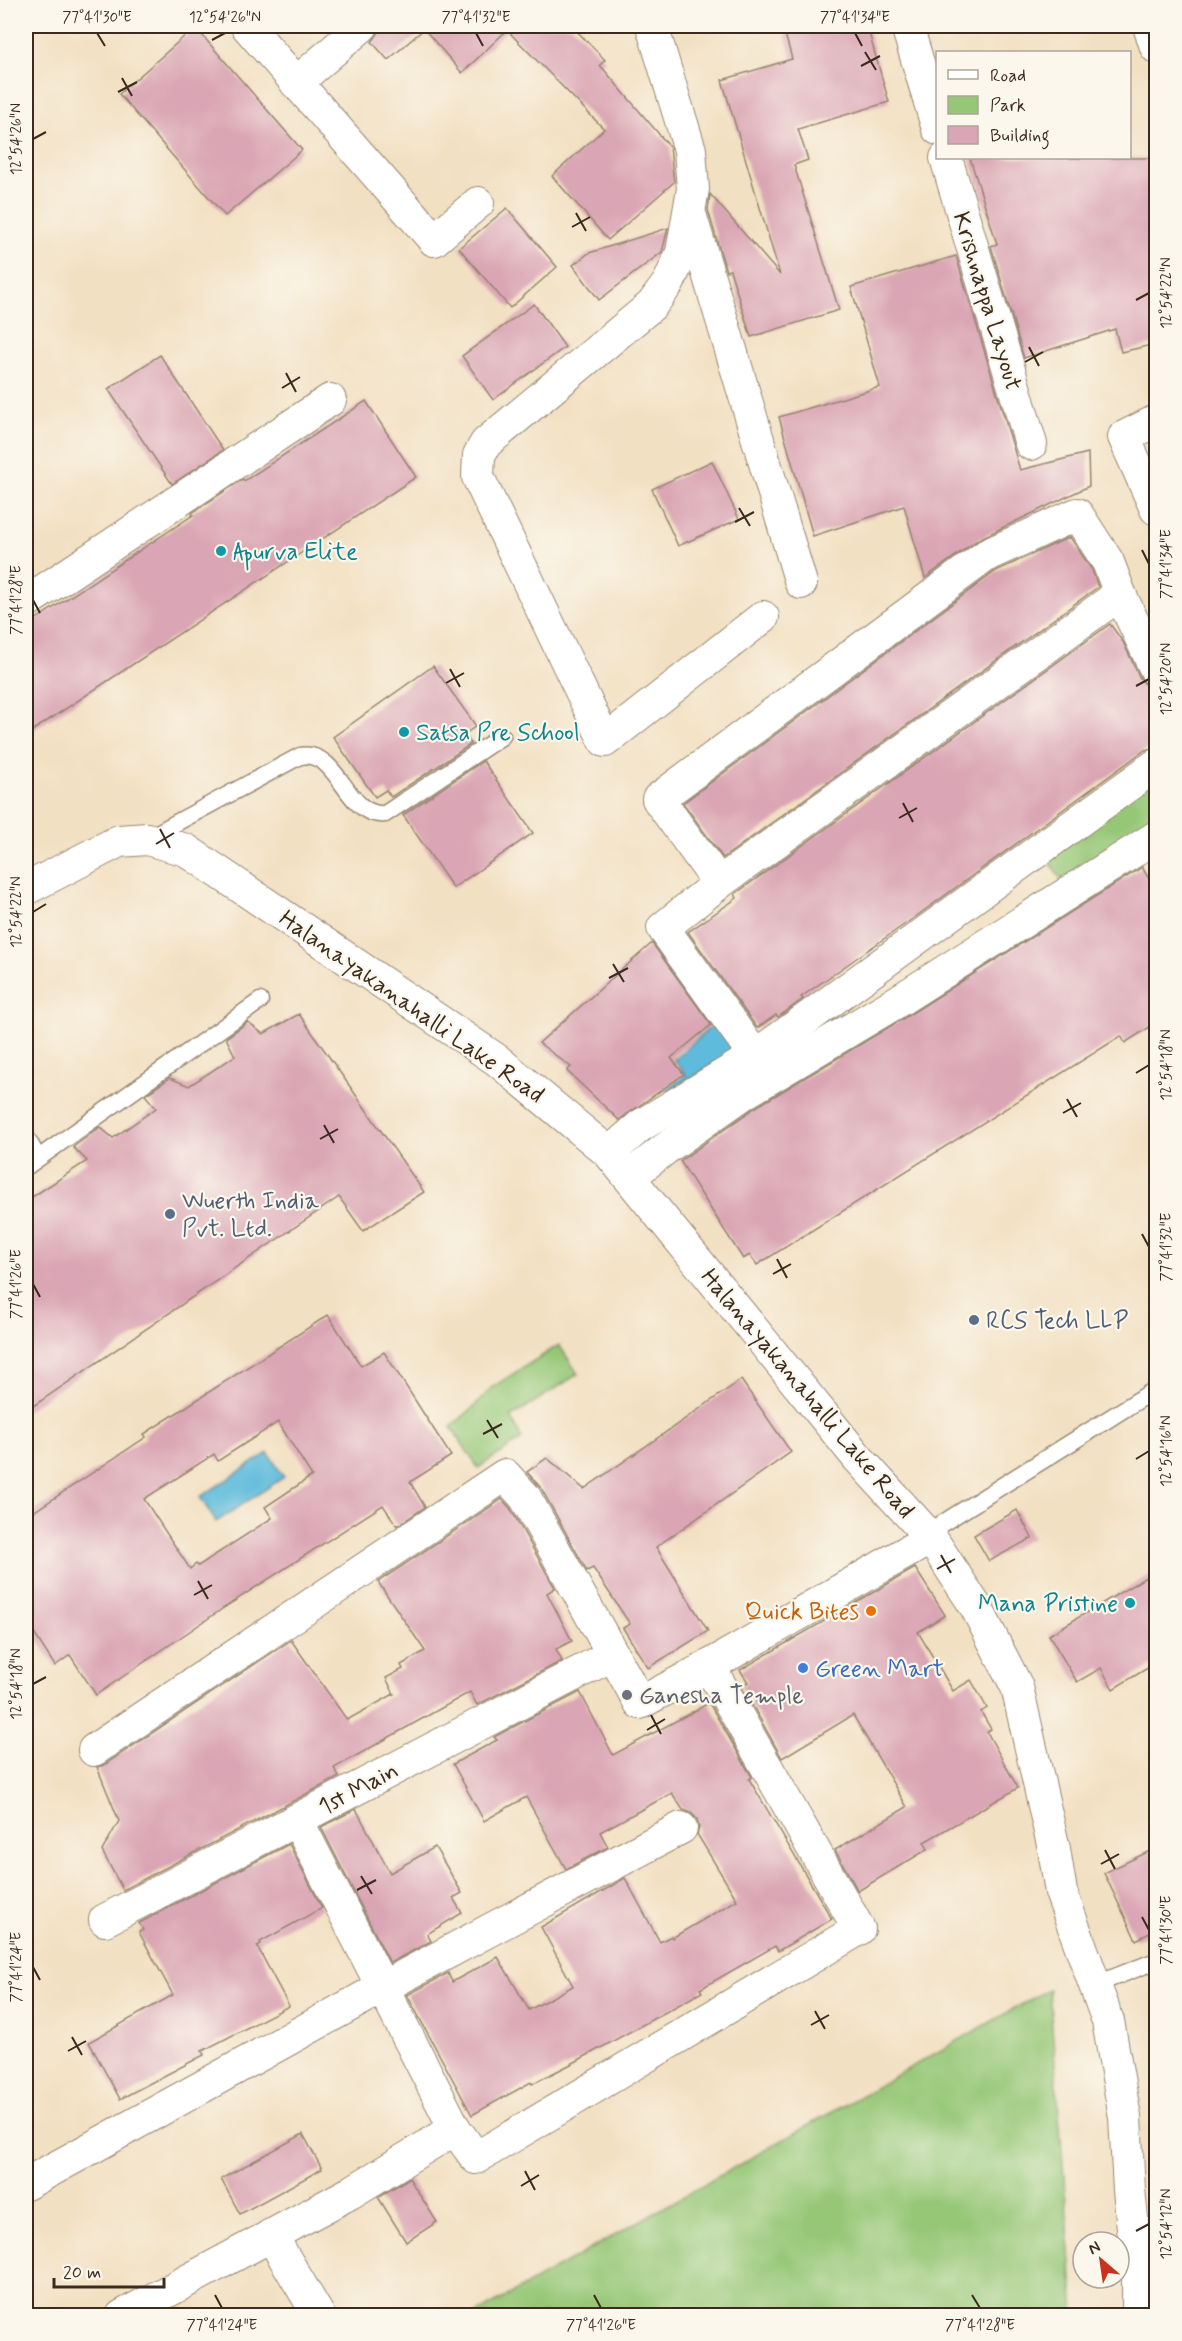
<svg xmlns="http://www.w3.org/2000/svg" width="1182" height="2341" font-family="Mynerve,sans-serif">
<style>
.green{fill:#96c777;stroke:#68784a;stroke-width:1.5}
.water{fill:#5ebbdc;stroke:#4c727d;stroke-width:1.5}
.building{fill:#daa5b4;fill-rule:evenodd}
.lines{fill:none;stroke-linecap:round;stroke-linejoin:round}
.lane-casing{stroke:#968570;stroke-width:19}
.street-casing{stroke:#968570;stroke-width:34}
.lane{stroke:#fff;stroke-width:16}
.street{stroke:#fff;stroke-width:32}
.ticks{fill:none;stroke:#3b2a1e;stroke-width:2}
.culture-dot{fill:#0f9aa8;stroke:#fbf7ec;stroke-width:2}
.service-dot{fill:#5c6f8a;stroke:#fbf7ec;stroke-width:2}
.food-dot{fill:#e8710a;stroke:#fbf7ec;stroke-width:2}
.shop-dot{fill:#3f7fe0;stroke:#fbf7ec;stroke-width:2}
.worship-dot{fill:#6b7280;stroke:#fbf7ec;stroke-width:2}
.labels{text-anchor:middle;stroke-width:4.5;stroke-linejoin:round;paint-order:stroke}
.street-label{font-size:24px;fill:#3b2a1e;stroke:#fbf7ec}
.culture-label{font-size:24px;fill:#0d838f;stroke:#fbf7ec;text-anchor:start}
.service-label{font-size:24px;fill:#4e5e75;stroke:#fbf7ec;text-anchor:start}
.food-label{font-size:24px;fill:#c56008;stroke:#fbf7ec;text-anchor:end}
.shop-label{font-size:24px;fill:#366cbe;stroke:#fbf7ec;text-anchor:start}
.worship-label{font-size:24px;fill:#5b616d;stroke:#fbf7ec;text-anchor:start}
.neatline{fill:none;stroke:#3b2a1e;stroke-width:2}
.ticks-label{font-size:15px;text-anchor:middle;fill:#3b2a1e}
</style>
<rect width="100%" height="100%" fill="#fbf7ec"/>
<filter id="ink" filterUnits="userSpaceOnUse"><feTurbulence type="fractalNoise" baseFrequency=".0167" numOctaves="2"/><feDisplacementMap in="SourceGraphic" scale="12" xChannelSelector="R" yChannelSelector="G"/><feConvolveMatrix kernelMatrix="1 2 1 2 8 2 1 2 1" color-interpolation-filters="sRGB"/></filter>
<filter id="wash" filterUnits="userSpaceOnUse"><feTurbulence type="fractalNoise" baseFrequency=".008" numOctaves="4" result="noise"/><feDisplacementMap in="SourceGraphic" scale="24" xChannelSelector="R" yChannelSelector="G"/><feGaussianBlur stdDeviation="1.35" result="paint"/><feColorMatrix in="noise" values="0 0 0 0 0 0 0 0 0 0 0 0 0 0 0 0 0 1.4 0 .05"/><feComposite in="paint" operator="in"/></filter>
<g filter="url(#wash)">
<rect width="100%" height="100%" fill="#f2e0c2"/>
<!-- green -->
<g class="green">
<polygon points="1156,773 1156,820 1062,880 1044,854"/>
<polygon points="559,1345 578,1374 511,1417 522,1439 478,1468 451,1427 475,1406 491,1388"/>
<polygon points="1049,1989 1075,2315 474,2315"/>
</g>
<!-- water -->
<g class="water">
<polygon points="718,1021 736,1049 669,1093 667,1089 686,1075 674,1059"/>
<polygon points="268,1453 284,1477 216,1522 200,1497"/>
</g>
<g id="blocks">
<!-- building -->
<g class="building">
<polygon points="380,26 572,26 605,60 600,65 670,147 674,182 608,240 552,176 604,129 507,30 462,73 424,29 388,60 372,42 379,32"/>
<polygon points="813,26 867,26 889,102 798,129 808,160 794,165 839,310 751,337 730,270 726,271 708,210 710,194 780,275 722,80 792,59 785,34"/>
<polygon points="195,27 302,150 225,216 119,94"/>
<polygon points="970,158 1156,158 1156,344 1121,352 1115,329 1024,358 991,246 997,244"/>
<polygon points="507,208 557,267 510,308 459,248"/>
<polygon points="668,228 662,252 599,300 573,265 589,253"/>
<polygon points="956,256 1020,470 1088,453 1089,486 979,539 925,578 904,506 813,536 779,417 880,387 851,287"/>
<polygon points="534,304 565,347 493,400 462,356"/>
<polygon points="160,355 223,450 172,484 108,389"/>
<polygon points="366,401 416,477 26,735 26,626 193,515 192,513 243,479 244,481"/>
<polygon points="712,461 739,519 678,546 652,489"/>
<polygon points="1070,537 1092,570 1098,587 723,858 683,803 996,571"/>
<polygon points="1110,624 1123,642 1140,678 1146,685 1156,689 1156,747 1145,750 918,915 801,997 803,999 778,1017 776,1015 757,1028 688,932 737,898 735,894"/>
<polygon points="433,666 476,726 465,734 471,744 391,797 386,790 375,797 333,737"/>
<polygon points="483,761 533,833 453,888 403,815"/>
<polygon points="1142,867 1156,891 1156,1023 1125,1043 1121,1036 757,1265 750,1255 743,1259 680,1161 756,1107 904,1018"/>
<polygon points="652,943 711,1025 671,1058 684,1074 619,1120 567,1071 571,1067 539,1043"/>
<polygon points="299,1014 424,1192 363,1231 339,1197 26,1411 26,1201 87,1161 73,1147 100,1127 113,1138 156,1108 145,1095 170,1078 189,1086 235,1056 226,1038 248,1022 263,1034"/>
<path d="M328,1315L361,1366L384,1352L451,1456L410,1482L425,1507L397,1526L383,1505L225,1607L96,1695L70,1655L55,1666L26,1621V1517L146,1437L144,1434ZM278,1422L312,1476L265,1507L272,1518L198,1566L196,1564L190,1569L144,1499L214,1454L218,1461Z"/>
<polygon points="741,1380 791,1452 656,1547 708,1631 648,1668 623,1628 630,1624 593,1568 587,1571 541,1488 527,1472 547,1458 584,1489"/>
<polygon points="502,1499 510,1508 555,1588 547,1593 572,1641 556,1649 562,1661 477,1705 470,1692 334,1768 339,1777 123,1890 102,1851 119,1821 97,1767 104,1765 291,1640 347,1720 394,1694 386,1678 403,1669 401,1665 425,1651 378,1582"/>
<polygon points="1017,1510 1032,1538 989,1561 974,1535"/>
<polygon points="915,1568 945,1615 918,1632 953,1691 971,1680 987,1708 981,1712 991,1729 987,1732 1018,1788 924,1842 928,1849 858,1891 835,1850 907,1807 853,1715 782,1758 741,1685 748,1682 740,1670"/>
<polygon points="1156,1571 1156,1663 1113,1689 1101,1668 1077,1682 1049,1635"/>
<polygon points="580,1692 613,1755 709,1703 752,1777 749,1779 832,1919 778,1951 775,1946 700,1989 702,1992 575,2062 532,2084 531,2082 472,2115 407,1995 448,1973 452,1982 498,1957 529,2010 573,1986 541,1927 625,1878 660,1942 671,1936 672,1938 737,1900 697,1834 699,1828 697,1819 691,1813 683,1810 672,1793 600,1832 608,1847 566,1869 526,1797 484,1821 453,1764 497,1740 494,1737"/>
<polygon points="356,1809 390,1873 435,1847 462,1893 453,1898 462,1913 427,1934 431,1941 390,1963 321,1827"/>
<polygon points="289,1844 322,1908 260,1942 261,1944 257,1946 289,2006 202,2051 204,2055 120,2099 89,2042 173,1995 139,1932 143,1930 139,1923"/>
<polygon points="1156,1848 1156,1930 1136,1940 1104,1873"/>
<polygon points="303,2134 322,2169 240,2214 221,2179"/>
<polygon points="409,2178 437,2222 406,2242 378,2197"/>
</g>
</g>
</g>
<g filter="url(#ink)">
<use href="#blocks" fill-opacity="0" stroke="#968570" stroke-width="1.5"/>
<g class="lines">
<!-- lane casing -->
<g class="lane-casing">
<g id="lane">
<path d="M148,838L300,756C340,749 345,818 385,814L502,736"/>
<polyline points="26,1137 38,1158"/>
<polyline points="26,1167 260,1001"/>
<polyline points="927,1533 1156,1389"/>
<polyline points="1094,1985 1156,1961"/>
</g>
</g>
<!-- street casing -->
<g class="street-casing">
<g id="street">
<polyline points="247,26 434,240 478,203"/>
<polyline points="652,26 690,150 693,189 682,252 669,282 652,305 486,443 479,455 478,477 605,741 763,617"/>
<polyline points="907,26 938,129"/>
<polyline points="1149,26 1156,47"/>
<polyline points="296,83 362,26"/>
<polyline points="946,158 1031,444"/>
<polyline points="691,217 801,583"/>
<polyline points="1156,421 1124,437 1156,509"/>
<polyline points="26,602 330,400"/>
<polyline points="719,883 658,799 987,555 1077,514 1108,562 1120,594"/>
<polyline points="26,889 119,841 147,839 186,850 497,1060 609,1153 858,1458 931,1538 976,1607 1017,1687 1054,1849 1061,1892 1108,2021 1125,2117 1129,2190 1138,2276 1138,2316"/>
<polyline points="755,1056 663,928 719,883 1120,594 1156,670"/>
<polyline points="609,1153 640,1126 755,1056 1156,765"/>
<polyline points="629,1177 665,1149 746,1092 895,1003 1156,837"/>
<polyline points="94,1750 505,1475 525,1497 640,1703 709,1666 931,1538"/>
<polyline points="297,1820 455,2129"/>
<polyline points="105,1920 612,1655"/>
<polyline points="26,2184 383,1987 681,1828"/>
<polyline points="271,2235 319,2316"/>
<polyline points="122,2316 350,2193 455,2129 476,2158 859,1929 709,1666"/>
</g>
</g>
<!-- lane -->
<use href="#lane" class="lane"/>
<!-- street -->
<use href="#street" class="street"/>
</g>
</g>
<!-- ticks -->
<path class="ticks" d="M97,33L105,46M476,33L483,46M855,33L862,46M212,40L225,33M865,52L876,70M861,66L880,56M122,78L132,96M118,92L137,82M33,139L46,132M576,213L586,231M572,227L590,217M1136,300L1149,293M1029,347L1039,366M1025,362L1043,352M286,373L296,392M282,388L300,377M739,508L750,526M735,522L754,512M1142,550L1149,564M33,600L40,613M450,669L460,687M446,683L464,673M1136,686L1149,679M903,803L913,822M899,818L917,808M160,829L170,848M156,844L174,833M33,912L46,904M613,964L624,982M609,978L628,968M1136,1073L1149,1065M1067,1099L1077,1117M1063,1113L1081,1103M324,1125L334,1143M320,1139L338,1129M1142,1234L1149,1247M777,1259L787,1278M773,1274L791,1264M33,1284L40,1297M487,1420L498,1438M483,1434L502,1424M1136,1459L1149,1451M941,1555L951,1573M937,1569L955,1559M198,1581L208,1599M194,1595L212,1585M33,1684L46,1677M651,1715L661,1734M647,1730L665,1719M1105,1850L1115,1869M1101,1864L1119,1854M361,1876L372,1894M357,1890L376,1880M1142,1917L1149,1930M33,1967L40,1980M815,2011L825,2029M811,2025L829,2015M72,2037L82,2055M68,2051L86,2041M525,2171L535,2190M521,2186L539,2175M1136,2231L1149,2224M215,2295L222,2308M594,2295L601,2308M972,2295L980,2308"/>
<!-- markers -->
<g class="culture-dot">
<circle cx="221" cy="551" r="6"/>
<circle cx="404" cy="732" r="6"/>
<circle cx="1130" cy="1603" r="6"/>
</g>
<g class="service-dot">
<circle cx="170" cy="1214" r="6"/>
<circle cx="974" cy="1320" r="6"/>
</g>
<circle class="food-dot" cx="871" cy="1611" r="6"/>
<circle class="shop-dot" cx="803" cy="1668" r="6"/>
<circle class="worship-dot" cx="627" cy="1695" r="6"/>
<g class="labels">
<!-- street labels -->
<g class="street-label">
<text transform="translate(988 301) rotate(73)" y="8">Krishnappa Layout</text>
<text transform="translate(412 1006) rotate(35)" y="8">Halanayakanahalli Lake Road</text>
<text transform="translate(808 1393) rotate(50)" y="8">Halanayakanahalli Lake Road</text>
<text transform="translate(358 1788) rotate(-28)" y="8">1st Main</text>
</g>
<!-- culture labels -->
<g class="culture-label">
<text x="233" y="559">Apurva Elite</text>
<text x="416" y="740">Satsa Pre School</text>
<text x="1118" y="1611" text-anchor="end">Mana Pristine</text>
</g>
<!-- service labels -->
<g class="service-label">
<text x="182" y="1208">Wuerth India<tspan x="182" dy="28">Pvt. Ltd.</tspan></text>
<text x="986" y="1328">RCS Tech LLP</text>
</g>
<!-- food labels -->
<g class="food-label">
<text x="859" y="1619">Quick Bites</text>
</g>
<!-- shop labels -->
<g class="shop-label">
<text x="815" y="1676">Green Mart</text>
</g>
<!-- worship labels -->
<g class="worship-label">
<text x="639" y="1703">Ganesha Temple</text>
</g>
</g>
<!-- margin -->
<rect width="1182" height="2341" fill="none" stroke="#fbf7ec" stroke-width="66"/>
<!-- legend -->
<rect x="936" y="51" width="195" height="108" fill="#fbf7ec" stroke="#aea59a" stroke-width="1.5"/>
<rect x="948" y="70" width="30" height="9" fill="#ffffff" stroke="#aea59a" stroke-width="1.5"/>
<text x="990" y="81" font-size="18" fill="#3b2a1e">Road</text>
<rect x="948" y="96" width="30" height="18" fill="#96c777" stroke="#aea59a" stroke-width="1.5"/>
<text x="990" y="111" font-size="18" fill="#3b2a1e">Park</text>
<rect x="948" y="126" width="30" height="18" fill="#daa5b4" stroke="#aea59a" stroke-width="1.5"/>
<text x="990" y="141" font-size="18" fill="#3b2a1e">Building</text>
<!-- north arrow -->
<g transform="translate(1101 2260) rotate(331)"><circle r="28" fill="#fbf7ec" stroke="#aea59a" stroke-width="1.5"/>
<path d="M0-4.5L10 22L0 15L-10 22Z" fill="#c8321e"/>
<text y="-9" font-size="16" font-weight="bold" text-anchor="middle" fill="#3b2a1e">N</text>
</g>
<!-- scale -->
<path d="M54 2278v9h110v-9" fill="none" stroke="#3b2a1e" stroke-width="3"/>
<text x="63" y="2278" font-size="18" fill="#3b2a1e" stroke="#fbf7ec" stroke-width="4.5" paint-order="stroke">20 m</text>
<rect x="33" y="33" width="1116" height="2275" class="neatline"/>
<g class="ticks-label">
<text x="97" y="22">77°41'30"E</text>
<text x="225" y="22">12°54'26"N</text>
<text x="476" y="22">77°41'32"E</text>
<text x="855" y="22">77°41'34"E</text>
<text transform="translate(16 139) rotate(-90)" y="5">12°54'26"N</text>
<text transform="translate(1166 293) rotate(-90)" y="5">12°54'22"N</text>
<text transform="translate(1166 564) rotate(-90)" y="5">77°41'34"E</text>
<text transform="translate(16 600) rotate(-90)" y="5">77°41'28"E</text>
<text transform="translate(1166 679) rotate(-90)" y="5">12°54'20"N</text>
<text transform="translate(16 912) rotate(-90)" y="5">12°54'22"N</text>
<text transform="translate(1166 1065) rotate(-90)" y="5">12°54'18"N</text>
<text transform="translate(1166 1247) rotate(-90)" y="5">77°41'32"E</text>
<text transform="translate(16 1284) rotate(-90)" y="5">77°41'26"E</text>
<text transform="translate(1166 1451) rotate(-90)" y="5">12°54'16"N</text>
<text transform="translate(16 1684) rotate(-90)" y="5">12°54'18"N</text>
<text transform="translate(1166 1930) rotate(-90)" y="5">77°41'30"E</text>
<text transform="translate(16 1967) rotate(-90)" y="5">77°41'24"E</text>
<text transform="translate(1166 2224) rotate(-90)" y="5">12°54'12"N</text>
<text x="222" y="2330">77°41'24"E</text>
<text x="601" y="2330">77°41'26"E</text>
<text x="980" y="2330">77°41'28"E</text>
</g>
</svg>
